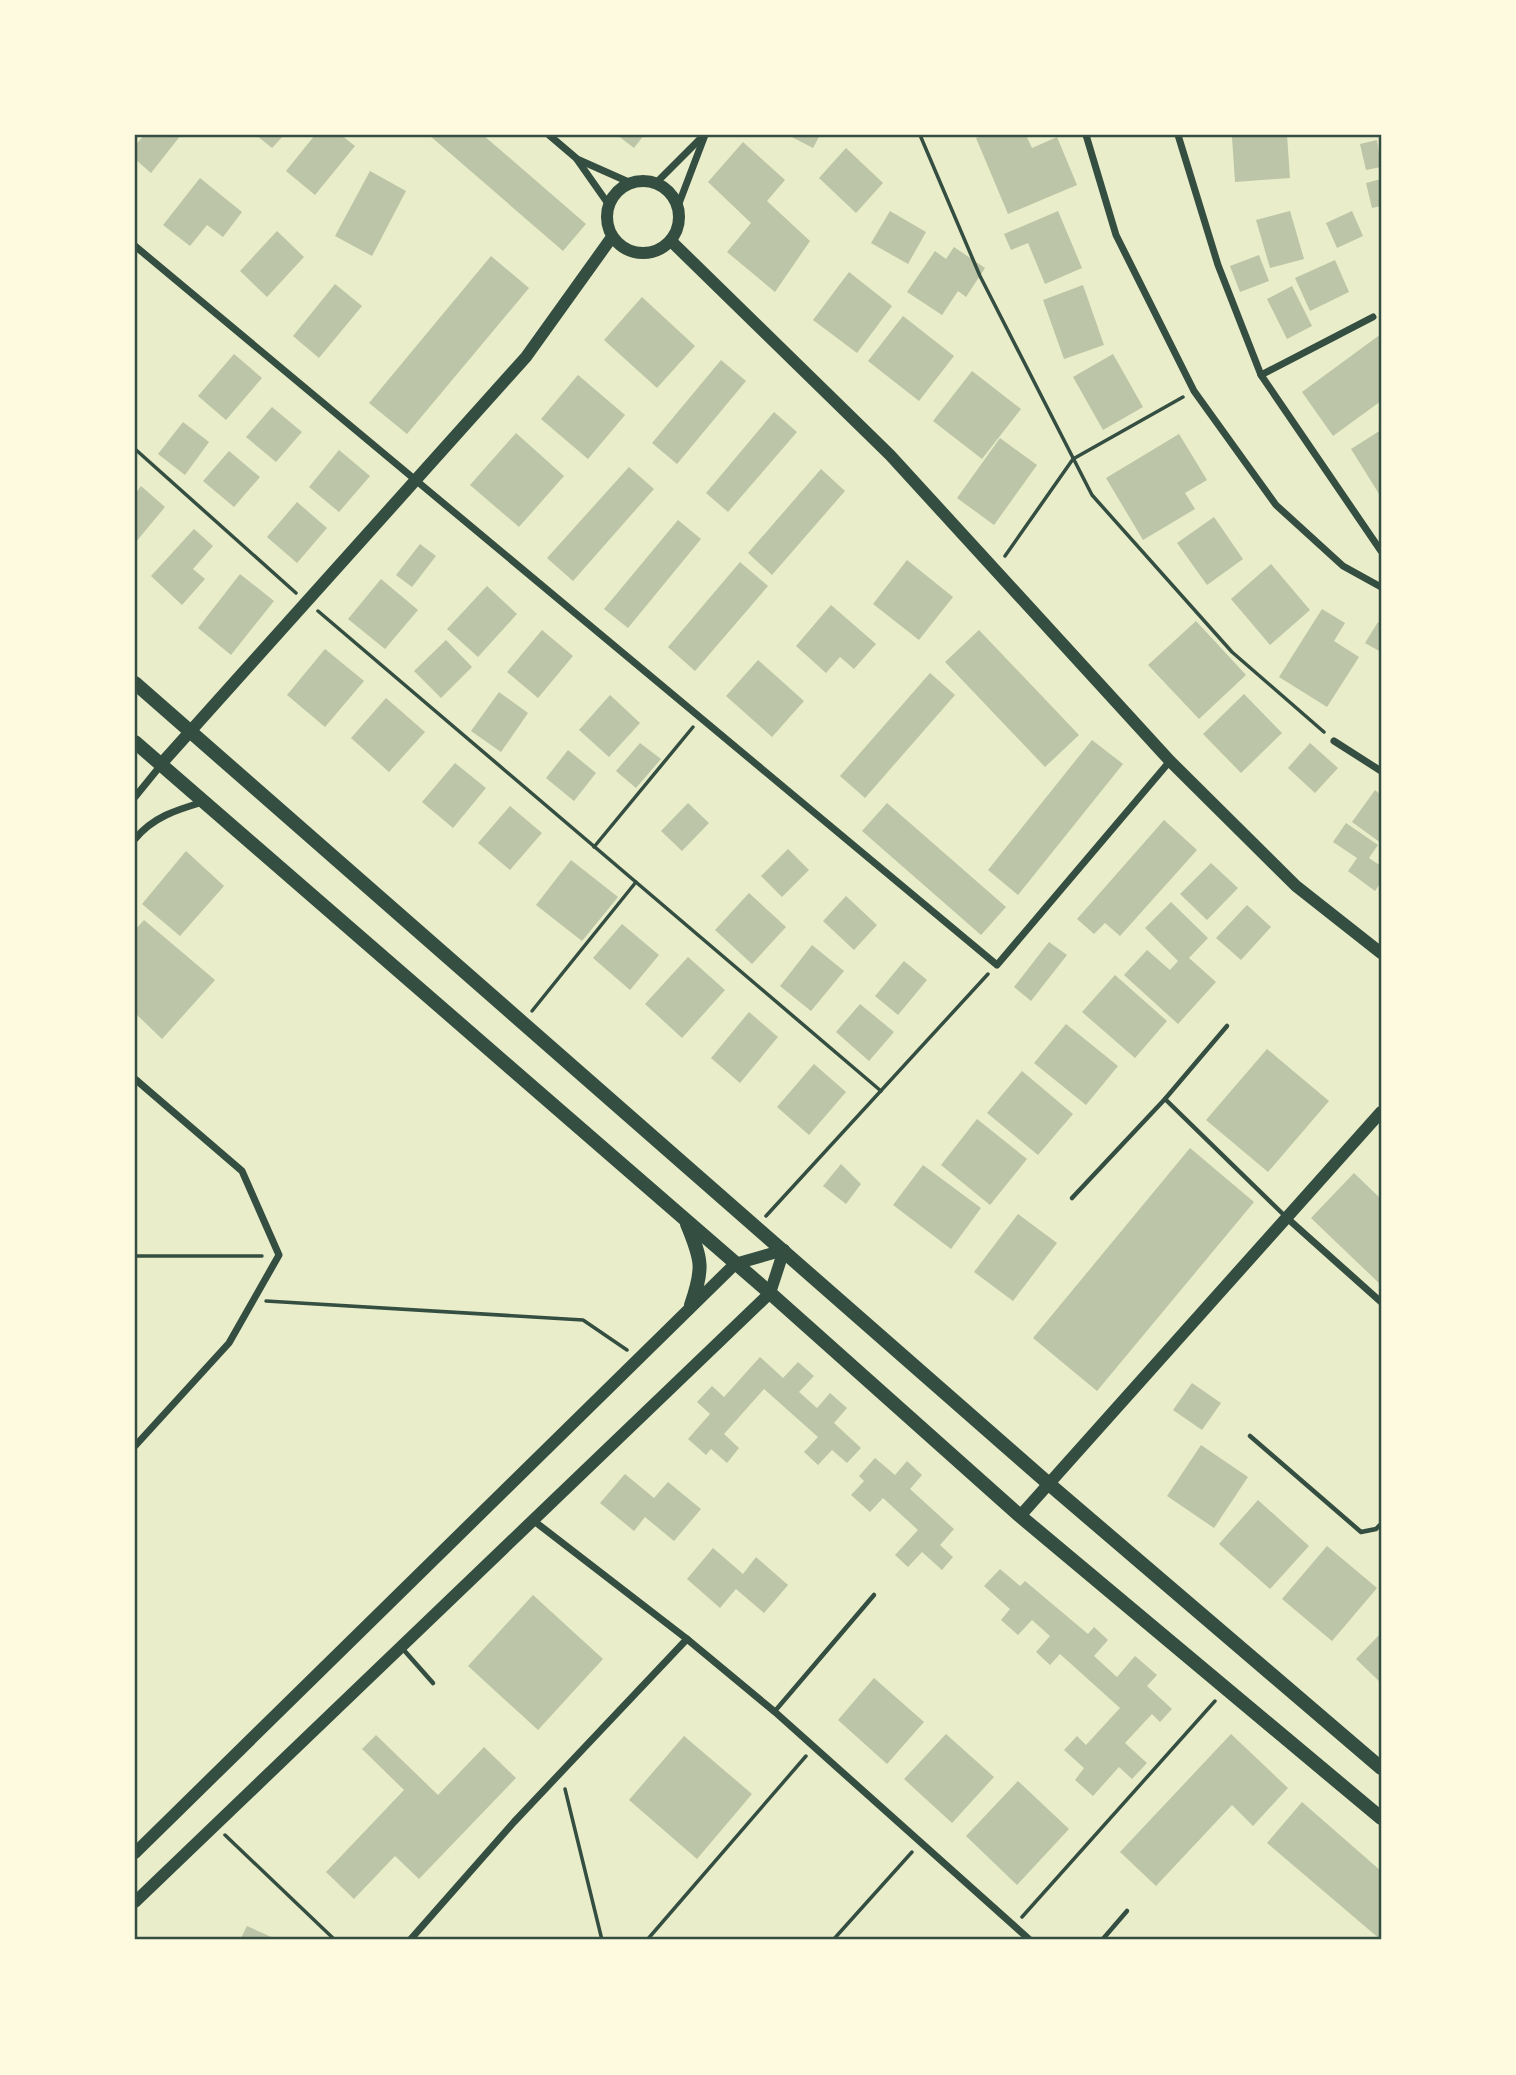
<svg xmlns="http://www.w3.org/2000/svg" width="1516" height="2075" font-family="Poppins,sans-serif">
<style>
.building{fill:#bcc5a7}
.lines{fill:none;stroke-linecap:round;stroke-linejoin:round}
.path{stroke:#344e41;stroke-width:3.5}
.service{stroke:#344e41;stroke-width:4.5}
.minor{stroke:#344e41;stroke-width:7}
.tertiary{stroke:#344e41;stroke-width:12}
.secondary{stroke:#344e41;stroke-width:14}
.neatline{fill:none;stroke:#344e41;stroke-width:2.5}
</style>
<rect width="100%" height="100%" fill="#e9edc9"/>
<!-- building -->
<g class="building">
<polygon points="144,135 181,135 151,173 135,159 135,146"/>
<polygon points="256,135 284,135 272,148"/>
<polygon points="315,135 341,135 355,146 315,195 286,171"/>
<polygon points="429,135 483,135 586,224 563,251"/>
<polygon points="617,135 644,135 634,148"/>
<polygon points="788,135 820,135 813,148"/>
<polygon points="984,135 1026,135 1032,148 1057,137 1077,185 1008,214 976,138"/>
<polygon points="1287,135 1290,178 1235,182 1232,137"/>
<polygon points="1377,140 1381,167 1366,170 1360,144"/>
<polygon points="743,142 785,180 767,201 810,241 775,292 727,252 751,223 708,182"/>
<polygon points="846,148 883,183 856,213 819,178"/>
<polygon points="370,171 406,191 372,256 335,236"/>
<polygon points="200,178 242,212 223,237 207,225 190,246 163,225"/>
<polygon points="1381,179 1381,206 1372,208 1366,183"/>
<polygon points="890,211 926,232 908,264 871,243"/>
<polygon points="1058,211 1082,268 1045,284 1028,243 1011,250 1004,234"/>
<polygon points="1290,211 1304,259 1270,268 1256,220"/>
<polygon points="1352,211 1363,236 1337,248 1326,223"/>
<polygon points="277,231 304,257 267,297 240,271"/>
<polygon points="954,247 985,268 966,297 958,291 942,315 907,292 935,251 946,259"/>
<polygon points="1259,255 1269,281 1240,292 1230,266"/>
<polygon points="491,256 529,288 407,434 369,403"/>
<polygon points="1335,260 1349,292 1310,311 1295,278"/>
<polygon points="849,272 892,306 857,353 813,320"/>
<polygon points="335,284 362,306 319,358 293,336"/>
<polygon points="1083,285 1104,345 1064,359 1043,300"/>
<polygon points="1292,286 1312,326 1287,339 1267,299"/>
<polygon points="642,297 695,346 657,388 604,340"/>
<polygon points="903,316 954,356 919,401 868,361"/>
<polygon points="1381,334 1381,401 1333,436 1302,392"/>
<polygon points="234,354 262,378 226,420 198,396"/>
<polygon points="1113,354 1143,407 1103,430 1073,377"/>
<polygon points="721,360 746,381 677,464 652,443"/>
<polygon points="972,371 1021,409 982,459 933,421"/>
<polygon points="578,375 625,415 588,459 541,419"/>
<polygon points="272,407 302,432 276,462 246,437"/>
<polygon points="774,412 797,432 728,512 706,493"/>
<polygon points="183,422 209,442 185,475 158,454"/>
<polygon points="1381,430 1381,497 1351,449"/>
<polygon points="516,433 564,476 519,527 470,485"/>
<polygon points="1179,434 1207,480 1185,493 1195,509 1143,540 1106,478"/>
<polygon points="1000,438 1037,465 994,525 957,498"/>
<polygon points="339,450 370,476 339,512 309,487"/>
<polygon points="229,451 260,477 234,507 203,481"/>
<polygon points="629,467 654,489 573,581 547,558"/>
<polygon points="821,469 845,491 772,575 748,553"/>
<polygon points="141,486 165,507 135,543 135,494"/>
<polygon points="297,502 327,528 297,563 267,537"/>
<polygon points="1214,517 1243,559 1207,585 1177,543"/>
<polygon points="678,520 701,539 628,628 604,609"/>
<polygon points="194,529 213,546 193,569 205,579 182,605 151,576"/>
<polygon points="420,544 436,556 412,587 396,575"/>
<polygon points="907,560 953,597 919,640 873,604"/>
<polygon points="740,562 768,586 695,671 668,647"/>
<polygon points="1271,564 1310,610 1270,645 1231,599"/>
<polygon points="240,574 274,601 231,655 198,628"/>
<polygon points="381,579 418,610 385,649 348,619"/>
<polygon points="487,586 517,614 478,657 447,629"/>
<polygon points="831,605 876,644 854,669 840,657 826,673 796,646"/>
<polygon points="1322,609 1345,623 1334,641 1359,657 1327,707 1279,677"/>
<polygon points="1196,621 1246,675 1199,719 1148,665"/>
<polygon points="1378,622 1381,624 1381,652 1365,643"/>
<polygon points="542,630 573,656 538,698 507,672"/>
<polygon points="979,630 1079,735 1045,767 945,662"/>
<polygon points="446,640 472,667 441,698 414,671"/>
<polygon points="325,649 364,681 325,727 287,695"/>
<polygon points="758,660 804,701 772,737 726,696"/>
<polygon points="930,673 955,695 865,798 840,776"/>
<polygon points="499,692 528,713 501,752 471,731"/>
<polygon points="1244,694 1282,733 1241,773 1203,734"/>
<polygon points="610,695 640,723 609,757 579,730"/>
<polygon points="386,698 425,732 389,772 351,738"/>
<polygon points="1092,740 1123,764 1018,895 988,870"/>
<polygon points="640,743 661,759 636,788 616,771"/>
<polygon points="1310,743 1338,768 1315,793 1288,768"/>
<polygon points="568,750 596,773 574,801 546,778"/>
<polygon points="455,763 486,788 453,828 422,802"/>
<polygon points="1375,790 1381,795 1381,843 1352,822"/>
<polygon points="688,803 709,823 682,851 661,831"/>
<polygon points="887,803 1006,907 981,935 862,831"/>
<polygon points="510,806 542,833 510,870 478,843"/>
<polygon points="1164,820 1197,850 1120,936 1105,923 1094,934 1077,919"/>
<polygon points="1346,823 1378,845 1369,858 1381,866 1381,882 1375,891 1348,871 1357,858 1333,842"/>
<polygon points="788,849 809,870 782,897 761,876"/>
<polygon points="186,851 224,886 180,936 142,904"/>
<polygon points="571,860 618,897 582,941 536,905"/>
<polygon points="1211,863 1238,888 1207,920 1180,894"/>
<polygon points="749,893 786,927 752,964 715,930"/>
<polygon points="846,896 877,925 854,950 823,921"/>
<polygon points="1171,902 1208,938 1189,958 1216,982 1178,1024 1124,975 1147,950 1170,970 1178,961 1145,928"/>
<polygon points="1247,905 1271,927 1241,960 1216,938"/>
<polygon points="144,920 215,980 162,1039 135,1013 135,930"/>
<polygon points="622,924 659,955 630,990 593,958"/>
<polygon points="1049,942 1067,955 1031,1001 1014,987"/>
<polygon points="812,945 844,971 811,1011 780,986"/>
<polygon points="688,957 725,990 682,1038 645,1004"/>
<polygon points="904,961 927,980 898,1015 875,996"/>
<polygon points="1115,975 1167,1021 1135,1058 1082,1012"/>
<polygon points="860,1004 894,1032 869,1061 836,1032"/>
<polygon points="749,1012 778,1037 740,1083 711,1058"/>
<polygon points="1066,1024 1118,1066 1086,1105 1034,1063"/>
<polygon points="1267,1049 1329,1101 1268,1172 1206,1120"/>
<polygon points="814,1064 846,1092 809,1135 777,1107"/>
<polygon points="1022,1071 1073,1114 1038,1155 987,1113"/>
<polygon points="977,1119 1027,1159 990,1205 941,1165"/>
<polygon points="1190,1148 1254,1202 1097,1391 1033,1338"/>
<polygon points="841,1164 861,1184 846,1204 823,1186"/>
<polygon points="923,1165 981,1208 951,1249 893,1205"/>
<polygon points="1354,1173 1381,1199 1381,1285 1311,1218"/>
<polygon points="1018,1214 1057,1243 1013,1301 974,1272"/>
<polygon points="760,1357 783,1378 798,1362 814,1376 799,1392 817,1408 830,1393 847,1408 834,1423 861,1448 847,1463 832,1450 818,1465 804,1452 818,1437 764,1389 724,1434 739,1448 727,1463 711,1449 706,1455 688,1439 710,1414 697,1402 712,1386 724,1397"/>
<polygon points="1192,1383 1221,1403 1202,1430 1173,1410"/>
<polygon points="1201,1445 1248,1477 1214,1528 1167,1496"/>
<polygon points="875,1458 895,1475 907,1461 922,1475 910,1489 954,1529 940,1545 953,1557 942,1570 922,1552 908,1567 895,1555 918,1530 883,1498 870,1512 851,1495 864,1481 859,1476"/>
<polygon points="625,1474 654,1498 668,1482 701,1509 674,1541 645,1517 634,1531 600,1503"/>
<polygon points="1258,1500 1309,1546 1270,1589 1219,1544"/>
<polygon points="1327,1546 1377,1588 1332,1641 1282,1599"/>
<polygon points="713,1548 743,1574 756,1557 788,1585 764,1613 736,1589 720,1608 687,1579"/>
<polygon points="1000,1569 1020,1586 1025,1581 1088,1634 1094,1627 1108,1640 1094,1656 1117,1677 1135,1656 1157,1675 1147,1686 1172,1709 1160,1722 1152,1714 1125,1743 1147,1763 1132,1779 1119,1767 1093,1796 1075,1780 1084,1768 1064,1750 1077,1736 1086,1745 1120,1708 1060,1654 1050,1665 1036,1652 1050,1636 1032,1620 1018,1635 1001,1620 1010,1609 984,1586"/>
<polygon points="533,1595 603,1659 538,1730 468,1666"/>
<polygon points="1381,1633 1381,1683 1356,1659"/>
<polygon points="874,1678 924,1722 887,1764 838,1720"/>
<polygon points="946,1734 994,1777 952,1823 904,1779"/>
<polygon points="1231,1734 1288,1788 1253,1826 1232,1805 1156,1886 1120,1852"/>
<polygon points="376,1735 438,1795 484,1747 516,1778 419,1879 395,1856 354,1899 326,1872 404,1790 362,1749"/>
<polygon points="684,1736 752,1794 697,1859 629,1800"/>
<polygon points="1018,1781 1069,1829 1017,1885 966,1836"/>
<polygon points="1302,1802 1381,1871 1381,1940 1267,1843"/>
<polygon points="247,1926 278,1940 240,1940"/>
</g>
<g class="lines">
<!-- path -->
<g class="path">
<polyline points="920,135 980,276 1092,495 1232,652 1324,732"/>
<polyline points="135,449 296,593"/>
<polyline points="1005,556 1073,459 1183,397"/>
<polyline points="318,611 881,1091"/>
<polyline points="594,847 693,727"/>
<polyline points="532,1011 636,882"/>
<polyline points="766,1216 988,974"/>
<polyline points="135,1256 262,1256"/>
<polyline points="266,1301 583,1320 627,1350"/>
<polyline points="565,1789 602,1940"/>
<polyline points="225,1835 335,1940"/>
<polyline points="1022,1917 1215,1701"/>
<polyline points="647,1940 806,1756"/>
<polyline points="833,1940 912,1852"/>
</g>
<!-- service -->
<g class="service">
<polyline points="1165,1099 1285,1216"/>
<polyline points="1072,1198 1165,1099 1227,1026"/>
<polyline points="1250,1436 1361,1532 1376,1529 1381,1524"/>
<polyline points="402,1648 433,1683"/>
<polyline points="775,1711 874,1595"/>
<polyline points="1102,1940 1127,1911"/>
</g>
<!-- minor -->
<g class="minor">
<polyline points="549,135 576,158 609,205"/>
<polyline points="1086,135 1116,235 1194,391 1276,505 1343,566 1381,587"/>
<polyline points="1178,135 1218,265 1261,375 1381,551"/>
<polyline points="577,159 631,183"/>
<polyline points="656,183 701,138"/>
<polyline points="678,206 705,135"/>
<polyline points="135,246 997,965 1170,761"/>
<polyline points="1261,375 1373,317"/>
<polyline points="1334,741 1381,771"/>
<polyline points="135,797 161,765"/>
<path d="M135,839C153,817 176,810 203,802"/>
<polyline points="135,1079 242,1171 279,1255 229,1343 135,1446"/>
<polyline points="1287,1218 1381,1302"/>
<polyline points="534,1521 687,1639 775,1712 1030,1940"/>
<polyline points="410,1940 514,1822 687,1639"/>
</g>
<!-- tertiary -->
<g class="tertiary">
<circle cx="643" cy="217" r="36"/>
<polyline points="671,241 890,455 1170,761 1296,886 1381,953"/>
<polyline points="161,764 526,357 612,237"/>
<polyline points="1020,1516 1381,1112"/>
<polyline points="135,1853 735,1264 784,1250"/>
<polyline points="135,1902 770,1293 784,1250"/>
</g>
<!-- secondary -->
<g class="secondary">
<polyline points="135,683 1049,1484 1381,1768"/>
<polyline points="135,742 770,1293 1020,1516 1381,1818"/>
<path d="M687,1224C702,1260 704,1268 691,1305"/>
</g>
</g>
<!-- border -->
<rect width="1516" height="2075" fill="none" stroke="#fefae0" stroke-width="273"/>
<rect x="136" y="136" width="1244" height="1802" class="neatline"/>
</svg>
